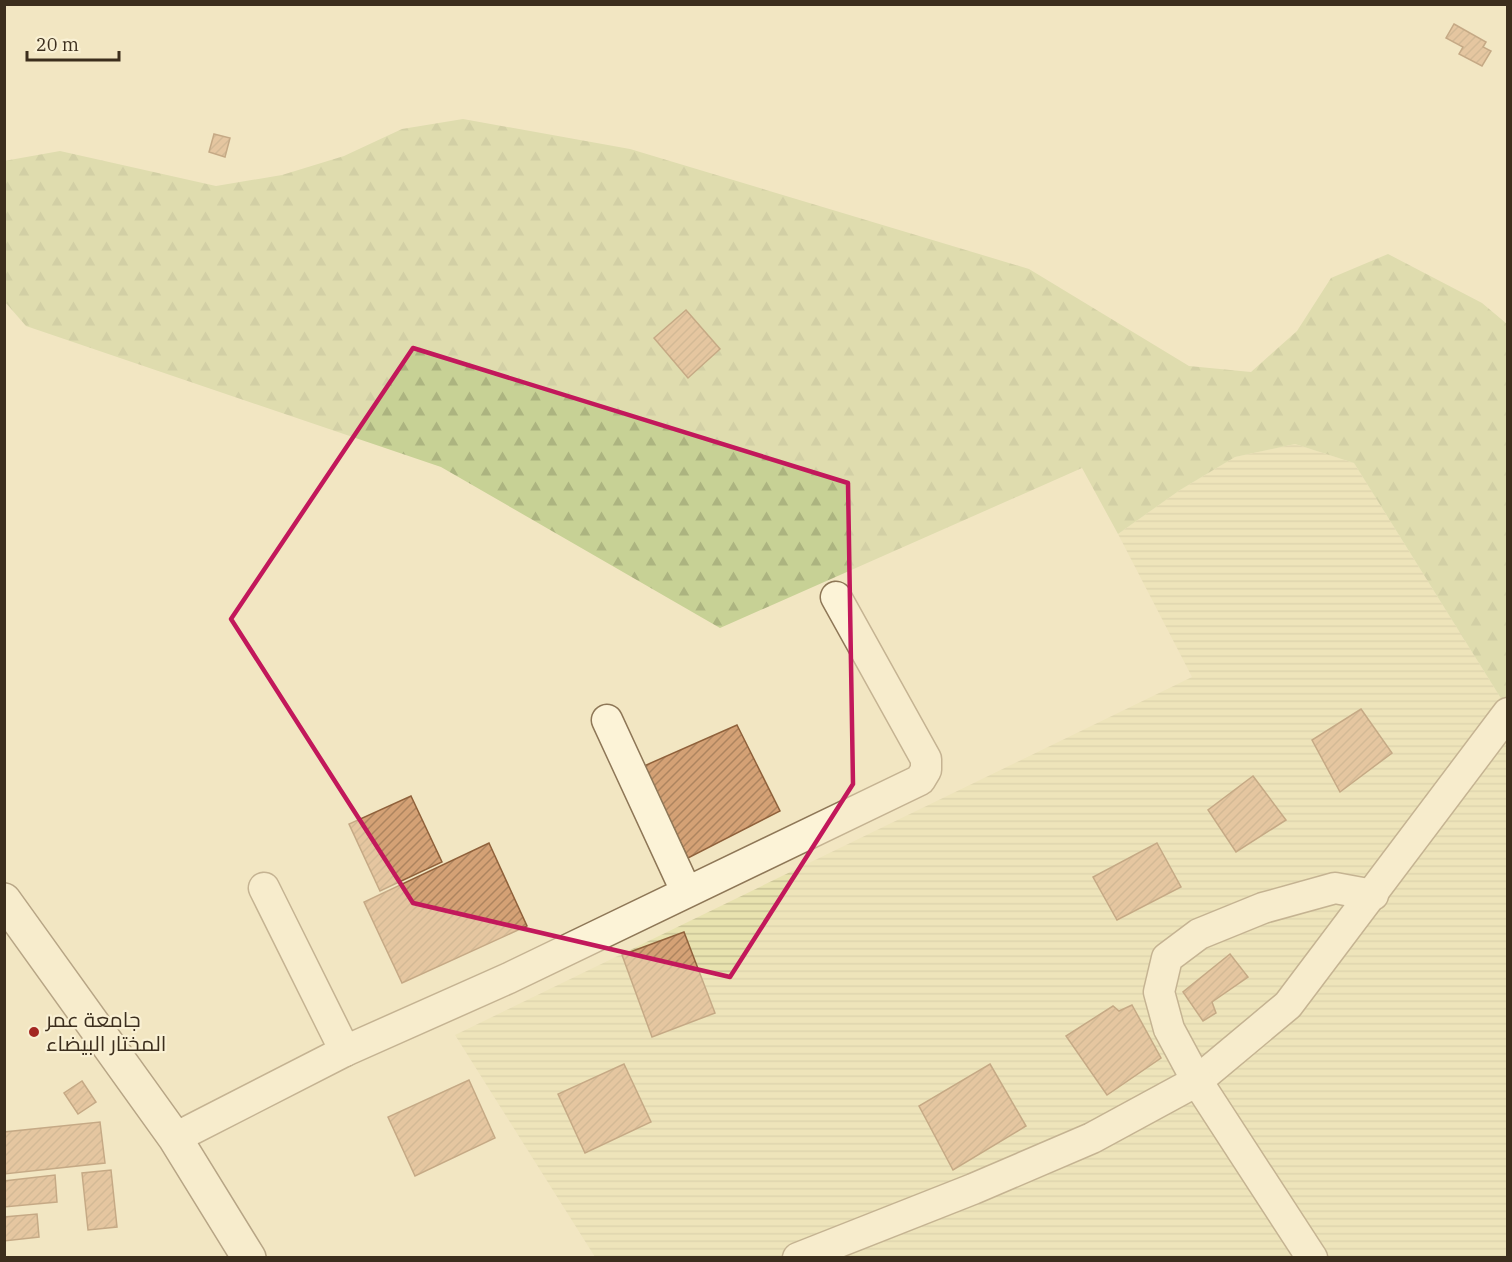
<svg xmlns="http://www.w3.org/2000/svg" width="1512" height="1262" font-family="'IBM Plex Serif',Cairo,serif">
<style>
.farmland{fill:url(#farmland-rules)}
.forest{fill:url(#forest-firs)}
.building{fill:url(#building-hatch);stroke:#8f613b;stroke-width:1.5}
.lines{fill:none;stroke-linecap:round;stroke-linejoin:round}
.street-casing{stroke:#8e7757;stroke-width:33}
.secondary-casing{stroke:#70583b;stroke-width:36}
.street{stroke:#fcf3d7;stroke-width:30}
.secondary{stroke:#fcf3d7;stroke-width:33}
.marked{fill:none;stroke:#c2185b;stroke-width:4.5;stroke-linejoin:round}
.poi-dot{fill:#a32722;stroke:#f9f0d3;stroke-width:2}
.labels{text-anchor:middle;stroke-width:4.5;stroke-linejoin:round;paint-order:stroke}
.poi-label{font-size:21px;fill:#3c2e1d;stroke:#f9f0d3;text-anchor:start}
</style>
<defs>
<pattern id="farmland-rules" width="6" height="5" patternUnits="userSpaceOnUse" patternTransform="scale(1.5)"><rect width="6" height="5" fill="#e8e2af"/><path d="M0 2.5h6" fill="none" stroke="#c8c296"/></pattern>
<pattern id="forest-firs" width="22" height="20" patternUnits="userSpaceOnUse" patternTransform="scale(1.5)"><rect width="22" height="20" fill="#c7d195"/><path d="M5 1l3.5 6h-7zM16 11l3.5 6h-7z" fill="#acb480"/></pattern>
<pattern id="building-hatch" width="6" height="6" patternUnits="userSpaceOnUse" patternTransform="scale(1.5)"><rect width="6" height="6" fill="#d4a175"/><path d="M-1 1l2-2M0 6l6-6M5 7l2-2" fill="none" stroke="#ad845f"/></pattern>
</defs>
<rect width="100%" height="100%" fill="#f2e6c2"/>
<!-- farmland -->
<polygon class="farmland" points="1295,444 1354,463 1507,708 1507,1257 595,1257 455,1035 1192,677 1118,534 1180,490 1235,457"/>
<!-- forest -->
<polygon class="forest" points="463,119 630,149 1029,269 1189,366 1251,372 1297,331 1331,278 1388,254 1482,303 1507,324 1507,708 1354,463 1295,444 1235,457 1180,490 1118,534 1082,468 720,628 441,467 26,326 5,302 4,161 60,151 216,186 282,175 344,156 402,129"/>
<!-- building -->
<g class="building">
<polygon points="1454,24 1486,42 1483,47 1491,51 1482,66 1459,54 1463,47 1446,38"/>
<polygon points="214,134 230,138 225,157 209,152"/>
<polygon points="686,310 720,349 688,378 654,338"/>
<polygon points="1361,709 1392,753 1340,792 1312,740"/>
<polygon points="737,725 780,811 688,858 644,766"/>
<polygon points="1253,776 1286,820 1236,852 1208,810"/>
<polygon points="411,796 442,862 380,891 349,824"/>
<polygon points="489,843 527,926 402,983 364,902"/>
<polygon points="1157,843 1181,887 1117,920 1093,877"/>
<polygon points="684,932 715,1013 652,1037 622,955"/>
<polygon points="1230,954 1248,977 1212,1002 1216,1013 1203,1021 1183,992"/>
<polygon points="1132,1005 1161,1058 1107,1095 1066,1036 1113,1006 1119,1011"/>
<polygon points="624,1064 651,1122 585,1153 558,1094"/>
<polygon points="990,1064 1026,1126 953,1170 919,1106"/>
<polygon points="469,1080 495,1138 415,1176 388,1117"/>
<polygon points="82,1081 96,1102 78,1114 64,1093"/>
<polygon points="100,1122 105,1163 4,1174 4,1132"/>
<polygon points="111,1170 117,1227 88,1230 82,1173"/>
<polygon points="55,1175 57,1202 4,1207 4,1181"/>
<polygon points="37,1214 39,1237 4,1241 4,1217"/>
</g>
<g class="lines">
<!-- street casing -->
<g class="street-casing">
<g id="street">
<polyline points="607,720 686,891"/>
<polyline points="264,888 345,1051"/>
<polyline points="175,1138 345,1051 509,978 920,780 926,770 926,759 836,597"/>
<polyline points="798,1258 973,1189 1092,1138 1197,1081 1288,1005 1508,713"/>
<polyline points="1312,1258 1197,1081 1169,1029 1159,992 1167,958 1199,934 1263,908 1335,888 1373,895"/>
</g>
</g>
<!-- secondary casing -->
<g class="secondary-casing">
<polyline id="secondary" points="4,900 175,1138 249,1258"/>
</g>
<!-- street -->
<use href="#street" class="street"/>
<!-- secondary -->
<use href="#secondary" class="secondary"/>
</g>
<!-- marked area -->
<path d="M0 0H1512V1262H0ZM413,348L848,483L853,784L730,977L413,903L231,619Z" fill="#f2e6c2" fill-opacity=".55" fill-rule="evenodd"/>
<path class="marked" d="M413,348L848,483L853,784L730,977L413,903L231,619Z"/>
<!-- markers -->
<circle class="poi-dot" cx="34" cy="1032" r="6"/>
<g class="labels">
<!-- poi labels -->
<g class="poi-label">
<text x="46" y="1027">جامعة عمر<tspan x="46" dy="24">المختار البيضاء</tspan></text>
</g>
</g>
<!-- border -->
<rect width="1512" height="1262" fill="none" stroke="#3c2e1d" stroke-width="12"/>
<!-- scale -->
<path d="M27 51v9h92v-9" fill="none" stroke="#3c2e1d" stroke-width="3"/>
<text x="36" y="51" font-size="18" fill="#3c2e1d" stroke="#f9f0d3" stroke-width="4.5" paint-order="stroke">20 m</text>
</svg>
